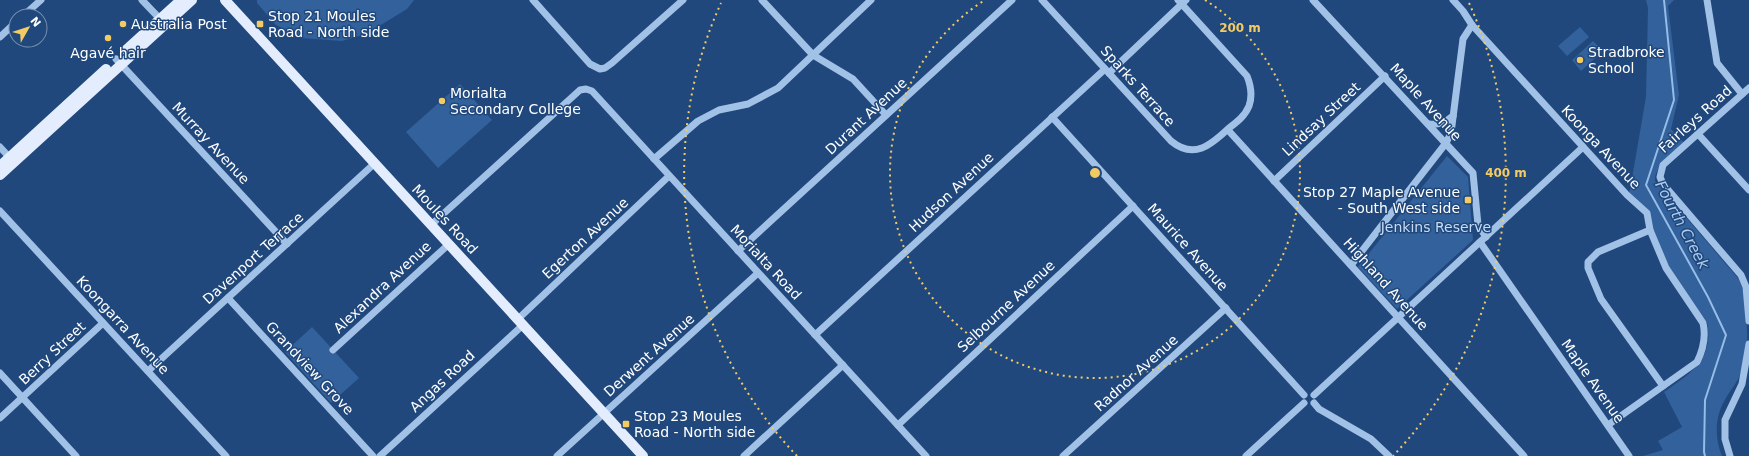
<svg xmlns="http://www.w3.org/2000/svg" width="1749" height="456" font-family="'DejaVu Sans',sans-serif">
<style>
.green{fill:#32619b}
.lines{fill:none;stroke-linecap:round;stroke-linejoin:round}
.stream{stroke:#96bce8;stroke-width:2}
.minor{stroke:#a2c1e7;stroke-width:7}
.major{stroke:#e4edfd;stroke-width:10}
.ring{fill:none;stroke:#f4cb63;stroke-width:2;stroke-dasharray:2 4}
.poi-dot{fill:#f4cb63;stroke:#20487c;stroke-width:1.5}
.labels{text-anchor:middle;stroke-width:3;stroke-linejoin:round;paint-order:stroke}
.poi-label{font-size:14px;fill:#fff;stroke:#20487c;text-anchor:start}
.street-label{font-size:14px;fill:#fff;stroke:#20487c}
.park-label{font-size:14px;fill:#c6dbf5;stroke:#20487c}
.water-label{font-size:15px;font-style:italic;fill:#adcbef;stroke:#20487c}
.centre{fill:#f4cb63;stroke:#20487c;stroke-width:2}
.ring-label{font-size:12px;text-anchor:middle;font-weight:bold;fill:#f4cb63;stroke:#20487c;stroke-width:3;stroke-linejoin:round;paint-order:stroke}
</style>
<rect width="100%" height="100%" fill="#20487c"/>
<!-- green -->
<g class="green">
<polygon points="257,0 414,0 407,9 366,34 342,41 301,38 276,25 257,3"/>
<path d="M1646,0H1674L1668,6L1679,95L1671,129L1685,144C1675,153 1654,166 1655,181L1737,277C1744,286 1744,298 1745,309C1748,330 1749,352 1741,372C1738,382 1731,389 1726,398C1715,415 1714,437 1722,456H1643L1663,450L1658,441L1682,427L1664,392C1691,373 1714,360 1707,322L1666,268L1646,213L1627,195L1630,190L1646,97L1648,8Z"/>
<polygon points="1580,27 1589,37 1567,56 1558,46"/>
<polygon points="1593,41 1603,51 1581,71 1572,60"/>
<polygon points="460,84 492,120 438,168 406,132"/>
<polygon points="1447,156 1468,177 1473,240 1397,309 1358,267"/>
<polygon points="312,327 359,378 331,403 285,352"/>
</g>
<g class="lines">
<!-- stream -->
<polyline class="stream" points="1664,0 1674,100 1646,185 1708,297 1726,335 1705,400 1704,452 1705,456"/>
<!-- minor -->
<g class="minor">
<polyline points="142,0 162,21"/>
<polyline points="533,0 590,64 600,69 605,68 612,63 683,0"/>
<polyline points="762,0 813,55 853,79 886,115"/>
<path d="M1042,0L1171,141C1194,160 1211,145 1229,128C1237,122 1245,116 1249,106C1253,95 1251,86 1247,76L1178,0"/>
<polyline points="1313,0 1473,173 1478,225 1486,237"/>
<path d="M1453,0L1463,11L1472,25L1627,195L1647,213L1650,230L1666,268L1703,323C1706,336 1703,350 1697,362L1608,425"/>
<polyline points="1707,0 1717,63 1742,94"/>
<polyline points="23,16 41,0"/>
<polyline points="0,37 16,22"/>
<polyline points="116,59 287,244"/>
<polyline points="1109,73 1186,0"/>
<polyline points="1749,88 1663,165 1660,177 1663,184 1741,275 1746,287 1749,321"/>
<polyline points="1052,117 1304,395"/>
<path d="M1429,124C1439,125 1445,123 1453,116"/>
<polyline points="1228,130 1524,456"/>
<polyline points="1698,134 1749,190"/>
<polyline points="0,147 12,160"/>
<polyline points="654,159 698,121 719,110 748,104 778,88 871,0"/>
<polyline points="1274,181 1385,76"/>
<polyline points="0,211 226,456"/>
<polyline points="431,225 580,90 586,89 592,91 926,456"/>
<polyline points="1650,230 1598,252 1588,262 1588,268 1601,299 1663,386"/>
<polyline points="1480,242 1629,456"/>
<polyline points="738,251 1012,0"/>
<polyline points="1351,265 1446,143 1451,133 1463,39 1472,25"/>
<polyline points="228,298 373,456"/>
<polyline points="518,319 669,176"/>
<polyline points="815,335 1105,69"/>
<polyline points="333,350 449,244"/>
<polyline points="148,371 375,163"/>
<polyline points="0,373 76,456"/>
<polyline points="1314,395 1583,147"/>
<polyline points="1314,403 1319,409 1371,439 1389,456"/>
<polyline points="0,418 103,323"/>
<polyline points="898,425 1133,206"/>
<polyline points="380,456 523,325"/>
<polyline points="557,456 758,273"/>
<polyline points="744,456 843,365"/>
<polyline points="1063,456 1226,308"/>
<polyline points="1246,456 1304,403"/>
<polyline points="1730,456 1725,439 1725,420 1742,384 1749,344"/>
</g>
<!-- major -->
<g class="major">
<polyline points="225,0 643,456"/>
<polyline points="126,50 181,0"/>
<polyline points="0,166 106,69"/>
<polyline points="0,175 192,0"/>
</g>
</g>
<!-- distance rings -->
<g class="ring">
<path d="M1205 0A205 205 0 1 1 985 0"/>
<path d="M797 456A411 411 0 0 1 721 3M1469 3A411 411 0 0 1 1393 456"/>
</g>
<!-- markers -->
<g class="poi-dot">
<circle cx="123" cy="24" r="4"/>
<rect x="256" y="20" width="8" height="8" rx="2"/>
<circle cx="108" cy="38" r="4"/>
<circle cx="1580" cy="60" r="4"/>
<circle cx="442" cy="101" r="4"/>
<rect x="1464" y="196" width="8" height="8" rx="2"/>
<rect x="622" y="420" width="8" height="8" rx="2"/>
</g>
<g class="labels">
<!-- poi labels -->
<g class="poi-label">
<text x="268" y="21">Stop 21 Moules<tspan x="268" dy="16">Road - North side</tspan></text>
<text x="131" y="29">Australia Post</text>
<text x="1588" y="57">Stradbroke<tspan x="1588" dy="16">School</tspan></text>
<text x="108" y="58" text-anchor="middle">Agavé hair</text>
<text x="450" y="98">Morialta<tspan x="450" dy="16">Secondary College</tspan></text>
<text x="1460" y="197" text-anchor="end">Stop 27 Maple Avenue<tspan x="1460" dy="16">- South West side</tspan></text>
<text x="634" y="421">Stop 23 Moules<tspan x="634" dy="16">Road - North side</tspan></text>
</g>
<!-- street labels -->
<g class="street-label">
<text transform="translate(1138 86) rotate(48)" y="5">Sparks Terrace</text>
<text transform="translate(1426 102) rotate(48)" y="5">Maple Avenue</text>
<text transform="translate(866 116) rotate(-43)" y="5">Durant Avenue</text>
<text transform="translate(1321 119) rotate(-43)" y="5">Lindsay Street</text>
<text transform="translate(1695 119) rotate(-42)" y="5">Fairleys Road</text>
<text transform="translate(211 143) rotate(47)" y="5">Murray Avenue</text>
<text transform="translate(1601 147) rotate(47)" y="5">Koonga Avenue</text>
<text transform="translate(951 192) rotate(-43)" y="5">Hudson Avenue</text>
<text transform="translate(445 219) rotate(47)" y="5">Moules Road</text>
<text transform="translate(585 238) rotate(-43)" y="5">Egerton Avenue</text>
<text transform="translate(1188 247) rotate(48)" y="5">Maurice Avenue</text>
<text transform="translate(253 258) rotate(-42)" y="5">Davenport Terrace</text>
<text transform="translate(766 262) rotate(47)" y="5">Morialta Road</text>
<text transform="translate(1386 284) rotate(48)" y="5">Highland Avenue</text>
<text transform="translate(382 287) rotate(-43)" y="5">Alexandra Avenue</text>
<text transform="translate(1006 306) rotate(-43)" y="5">Selbourne Avenue</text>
<text transform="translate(123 325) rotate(47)" y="5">Koongarra Avenue</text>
<text transform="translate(52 353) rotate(-43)" y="5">Berry Street</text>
<text transform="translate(649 355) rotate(-42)" y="5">Derwent Avenue</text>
<text transform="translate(310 368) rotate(47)" y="5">Grandview Grove</text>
<text transform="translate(1136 373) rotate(-42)" y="5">Radnor Avenue</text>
<text transform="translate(442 381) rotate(-43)" y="5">Angas Road</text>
<text transform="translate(1593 381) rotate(55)" y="5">Maple Avenue</text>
</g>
<!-- park labels -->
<g class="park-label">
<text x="1436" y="232">Jenkins Reserve</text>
</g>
<!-- water labels -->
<g class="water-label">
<text transform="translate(1682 225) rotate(62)" y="5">Fourth Creek</text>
</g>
</g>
<circle cx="1095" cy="173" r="6" class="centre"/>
<g class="ring-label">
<text x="1240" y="32">200 m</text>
<text x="1506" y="177">400 m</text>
</g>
<!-- north arrow -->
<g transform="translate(28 28) rotate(51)"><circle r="19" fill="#20487c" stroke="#7991b0"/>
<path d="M0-3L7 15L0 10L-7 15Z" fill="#f4cb63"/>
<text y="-6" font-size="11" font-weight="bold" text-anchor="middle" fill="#ffffff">N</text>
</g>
</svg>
